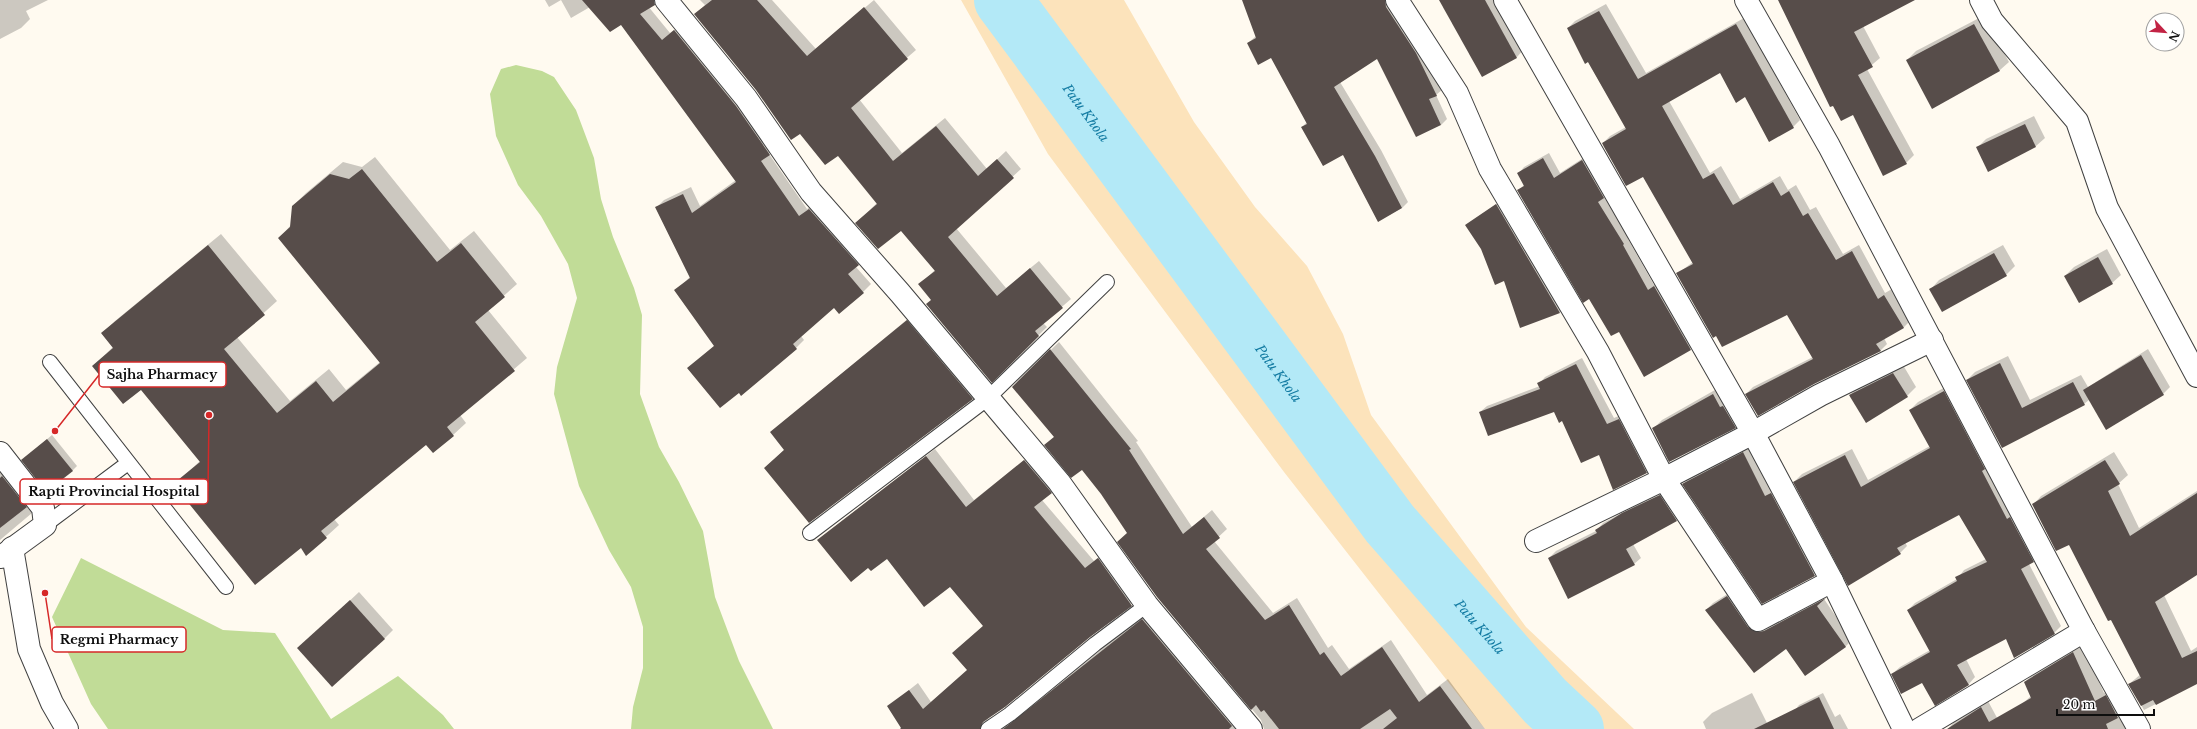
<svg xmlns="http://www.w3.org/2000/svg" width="2197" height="729" font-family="'Libre Baskerville',serif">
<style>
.forest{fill:#c1dc97}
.sand{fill:#fce3bb}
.shadow{fill:#0003}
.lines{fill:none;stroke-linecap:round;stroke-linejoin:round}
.river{stroke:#b3e9f7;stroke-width:58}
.building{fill:#574d4a}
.lane-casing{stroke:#414141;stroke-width:16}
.street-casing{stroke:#414141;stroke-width:24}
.lane{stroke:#fff;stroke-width:14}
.street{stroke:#fff;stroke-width:22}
.labels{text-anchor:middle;stroke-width:4;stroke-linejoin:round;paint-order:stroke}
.water-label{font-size:13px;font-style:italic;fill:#147ca3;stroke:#fff}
.leader{fill:none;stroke:#d62828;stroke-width:1.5}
.callout-dot{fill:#d62828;stroke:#fff;stroke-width:1.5}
.callout{fill:#fff;stroke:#d62828;stroke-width:1.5}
.callout-label{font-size:13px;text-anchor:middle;font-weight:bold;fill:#0e0e0e}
</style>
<rect width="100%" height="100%" fill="#fffaf0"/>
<!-- forest -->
<g class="forest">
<polygon points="516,65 542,71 554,77 576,110 594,158 601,199 613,237 634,288 642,315 640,394 659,447 679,482 703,531 715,597 739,661 773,729 631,729 633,707 643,668 643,627 631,587 609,550 579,486 554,394 557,367 577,298 568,264 541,216 518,185 496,136 490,94 501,69"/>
<polygon points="81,558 223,630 275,633 331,719 398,676 443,715 454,729 108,729 91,704 52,617"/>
</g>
<!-- sand -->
<polygon class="sand" points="961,0 1124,0 1194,122 1255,207 1307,266 1343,334 1371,415 1526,627 1634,729 1485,729 1284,472 1048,154"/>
<!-- shadow -->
<g class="shadow">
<polygon points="0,0 48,0 26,11 30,19 21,28 0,39"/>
<polygon points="545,0 643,0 670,33 683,23 777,146 769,154 807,209 817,202 866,257 856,267 871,284 863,292 834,307 801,336 804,340 796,348 741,394 689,368 715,345 675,291 690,277 656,208 664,200 691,187 700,206 736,180 621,24 590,7 571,18 561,0 549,7"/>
<polygon points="700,0 772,0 816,49 874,0 916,50 859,99 902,153 945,118 987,169 1006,151 1021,169 956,228 1006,288 1039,261 1071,299 1043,323 1047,327 992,381 920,284 935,270 901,230 856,223 877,203 838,154 800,132 757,90 695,14 705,5"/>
<polygon points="1243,0 1392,0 1443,89 1436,95 1447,119 1441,125 1378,57 1340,82 1381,150 1408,202 1402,208 1378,221 1343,154 1302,127 1307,122 1272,57 1248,43 1256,36"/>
<polygon points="1440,0 1497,0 1524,49 1517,57 1482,76"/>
<polygon points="1779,0 1913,0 1863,26 1880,58 1867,69 1914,155 1906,163 1853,114"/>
<polygon points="1606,4 1646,73 1744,18 1800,120 1793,127 1745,96 1720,72 1669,101 1710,173 1721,166 1740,199 1780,176 1788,190 1796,185 1810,210 1816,207 1843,254 1859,245 1885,293 1892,289 1910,321 1903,328 1884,338 1887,344 1880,351 1746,394 1753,387 1813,357 1788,313 1677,274 1693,262 1643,175 1603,143 1610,136 1626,127 1568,28 1575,21"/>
<polygon points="1983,16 2009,62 2000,70 1932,108 1907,60 1916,51"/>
<polygon points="2034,116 2045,138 2036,146 1988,170 1977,148 1986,139"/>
<polygon points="1549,153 1560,173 1588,155 1609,192 1604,197 1629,238 1628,239 1654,285 1661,281 1696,343 1690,349 1619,331 1590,298 1518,191 1525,184 1519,173 1524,167"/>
<polygon points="375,157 450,250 474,231 517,284 488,310 527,358 460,415 466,423 453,435 426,444 334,519 339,525 307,554 301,547 174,485 200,461 141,388 93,366 113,347 102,334 115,321 221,234 277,301 237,337 290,401 329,369 346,390 380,362 279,238 291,225 293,206 306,193 343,162 362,167"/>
<polygon points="1501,201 1564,308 1560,312 1521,326 1504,280 1467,225"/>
<polygon points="2003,245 2015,266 2006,275 1931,289 1939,280"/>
<polygon points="2107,249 2121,275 2112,283 2065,276 2074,267"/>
<polygon points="915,313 980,391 972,398 765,468 785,449 771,432"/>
<polygon points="1059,342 1138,441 1136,442 1192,527 1212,510 1227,529 1214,541 1273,613 1297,598 1328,648 1332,645 1349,669 1391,640 1427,695 1448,679 1485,729 1264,729 1261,720 1158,597 1128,533 1102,493 1082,468 1045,445 1055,436 1013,387"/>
<polygon points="2148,349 2170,387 2163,394 2089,400 2084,404 2002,446 1967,380 1975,372 2008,356 2030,400 2081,375 2088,387"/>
<polygon points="1582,358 1614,418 1625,413 1653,466 1646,473 1599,453 1554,410 1480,412 1487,406 1540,386 1539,384 1545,377"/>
<polygon points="1903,365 1916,387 1907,396 1850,395 1859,386"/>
<polygon points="1951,384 2041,554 2029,564 2061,626 2054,633 2007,638 1966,659 1975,677 1968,685 1923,682 1892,674 1900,667 1930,650 1908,610 1915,603 1957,579 1964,570 1986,559 1960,513 1905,542 1907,546 1900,553 1794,482 1802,474 1852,449 1868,480 1930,446 1910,410 1918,402"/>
<polygon points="1722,386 1744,418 1735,427 1653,429 1662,420"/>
<polygon points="52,435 77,466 72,471 27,456"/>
<polygon points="1752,444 1823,566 1814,575 1683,484 1692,475"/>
<polygon points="935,449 974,500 1033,453 1059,485 1042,500 1094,561 1106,551 1139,597 989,717 987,721 992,729 908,729 890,705 918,683 931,702 968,670 953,653 984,625 951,585 887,557 868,566 818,540"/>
<polygon points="2114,452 2128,475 2118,484 2139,528 2197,491 2197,574 2164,595 2191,651 2197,647 2197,683 2144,710 2129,684 2141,674 2069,544 2033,505 2041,496"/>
<polygon points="0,454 34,499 26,506 32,513 0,540"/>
<polygon points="1667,489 1683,513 1676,520 1633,544 1641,558 1634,564 1549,558 1556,551 1596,531 1603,523"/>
<polygon points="1734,590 1755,620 1829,594 1824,599 1852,640 1845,647 1786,647 1706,610 1713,603"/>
<polygon points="359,592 393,630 384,639 308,640"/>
<polygon points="1151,612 1249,729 998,729 1024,713 1109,643"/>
<polygon points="2082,644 2104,693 2115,687 2132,729 2035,729 2022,704 2031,696 2025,682 2034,673"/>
<polygon points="1752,693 1770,729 1706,729 1703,722 1712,713"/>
<polygon points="1823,693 1835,717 1840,714 1848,729 1805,729 1795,710 1799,705"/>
<polygon points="1988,701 2003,729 1948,729 1955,721"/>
</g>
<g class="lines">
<!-- river -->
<path class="river" id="s1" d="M1003,0L1390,524L1545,701L1575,729"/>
</g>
<!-- building -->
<g class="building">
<polygon points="582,0 654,0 655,5 640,14 662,40 674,30 736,106 770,155 761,161 799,216 809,209 859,265 848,274 864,293 839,314 834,308 793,344 797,349 741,396 739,393 720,408 687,368 714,346 674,290 690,278 655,207 683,194 692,213 736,182 621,25 610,32"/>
<polygon points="712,0 757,0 807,56 864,7 908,59 851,108 893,161 936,126 978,176 997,159 1014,178 948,237 997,296 1030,268 1063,308 1035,331 1039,336 992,383 926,304 931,300 918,284 935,271 901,231 878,249 855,223 877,204 838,156 825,165 800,134 791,140 756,90 694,14"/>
<polygon points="1242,0 1385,0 1386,7 1416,53 1437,96 1429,99 1441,125 1416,137 1377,59 1334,87 1375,156 1402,208 1378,222 1343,155 1323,166 1301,127 1307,124 1271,58 1258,65 1247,43 1256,38"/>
<polygon points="1439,0 1485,0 1517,58 1482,77"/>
<polygon points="1778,0 1915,0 1854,32 1873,67 1858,75 1907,164 1883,176 1853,115 1841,121 1833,106 1830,107"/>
<polygon points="1599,11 1638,79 1736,24 1794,128 1769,142 1745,97 1736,103 1720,73 1662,106 1703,179 1714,173 1733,205 1773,182 1781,196 1789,191 1803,216 1808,213 1836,260 1852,251 1878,299 1884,295 1904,328 1876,344 1881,351 1814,384 1758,416 1745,394 1813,359 1787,315 1722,347 1716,336 1713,338 1676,273 1693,264 1643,177 1626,186 1604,147 1602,143 1626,129 1588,62 1585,64 1567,28"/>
<polygon points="1974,24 2000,71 1932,109 1906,60"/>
<polygon points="2025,124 2036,147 1988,172 1976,147"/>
<polygon points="1543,158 1554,178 1582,160 1604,198 1598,202 1624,244 1623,245 1648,290 1654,286 1691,350 1644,377 1619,332 1611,336 1589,299 1583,303 1517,190 1524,186 1517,173"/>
<polygon points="362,169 437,262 461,243 505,297 475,322 515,371 447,427 454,436 433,453 426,445 321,531 327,538 306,556 301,548 255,585 173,484 200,462 141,390 123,404 92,366 113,348 101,333 208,245 265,315 224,349 277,413 316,381 333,402 380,363 278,238 290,227 292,206 330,174 349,179"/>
<polygon points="1496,204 1560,313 1520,328 1504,281 1495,285 1481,249 1465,225"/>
<polygon points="1994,253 2007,276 1942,312 1929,289"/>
<polygon points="2098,257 2113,284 2079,303 2064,276"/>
<polygon points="907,320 973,399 809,523 764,468 784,450 770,432"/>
<polygon points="1050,349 1131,449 1129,450 1183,534 1204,517 1220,538 1206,549 1265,620 1289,605 1320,655 1324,652 1341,676 1382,647 1419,702 1440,686 1472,729 1383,729 1397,718 1390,709 1360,729 1279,729 1264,710 1261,712 1256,705 1251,710 1157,597 1117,542 1127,533 1101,494 1082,470 1071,478 1044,445 1054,437 1012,387"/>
<polygon points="2141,355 2164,395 2106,430 2083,390"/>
<polygon points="2000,363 2022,408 2073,382 2085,405 2002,448 1966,380"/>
<polygon points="1576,364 1607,424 1619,419 1647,473 1613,490 1599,455 1581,463 1562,421 1559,423 1554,412 1488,436 1479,412 1540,389 1537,383"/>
<polygon points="1893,373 1908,397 1866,423 1849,395"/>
<polygon points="1944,391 1985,469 1982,471 2007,519 2010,517 2034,562 2021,569 2055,634 2014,658 2006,639 1957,665 1969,685 1935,706 1922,683 1901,694 1891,674 1930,652 1907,610 1957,581 1955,577 1987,562 1959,515 1897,548 1901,554 1848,586 1793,482 1845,455 1861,487 1930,448 1909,410"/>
<polygon points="1713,394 1720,407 1723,406 1736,428 1669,462 1652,428"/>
<polygon points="47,439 73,471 46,492 21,460"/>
<polygon points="1743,452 1765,496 1771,493 1815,576 1762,604 1682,484"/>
<polygon points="926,456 966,507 1024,460 1052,493 1034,507 1085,568 1098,558 1132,606 1090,637 1005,707 983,722 980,729 900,729 901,728 887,706 909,690 923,709 967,670 952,653 983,626 950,587 924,607 887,559 871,571 868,568 851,582 817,540"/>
<polygon points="2105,460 2120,484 2108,491 2130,536 2197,493 2197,575 2155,602 2182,658 2197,651 2197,684 2156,705 2153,700 2141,706 2128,684 2141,678 2111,620 2108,621 2069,545 2056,551 2032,504"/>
<polygon points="2,476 27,507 0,528 0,478"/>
<polygon points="1660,495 1677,521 1626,549 1635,565 1568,599 1548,558 1597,533 1595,530 1622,513"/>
<polygon points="1727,596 1748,627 1758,632 1764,631 1826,598 1817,606 1846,647 1805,676 1786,649 1754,673 1705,610"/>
<polygon points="350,600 385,639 332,687 297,648"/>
<polygon points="1142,619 1232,726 1229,729 1003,729"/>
<polygon points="2073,652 2095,701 2106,695 2118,718 2106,724 2108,729 1947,729 1981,707 1989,722 2031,698 2024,682"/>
<polygon points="1819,697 1834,729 1754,729"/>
</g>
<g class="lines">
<!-- lane casing -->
<g class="lane-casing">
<g id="lane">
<polyline points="50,362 226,587"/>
<polyline points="45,525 128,463"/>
<polyline points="810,533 987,399 1107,282"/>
<polyline points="988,729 1010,714 1095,644 1147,605"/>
</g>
</g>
<!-- street casing -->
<g class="street-casing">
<g id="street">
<polyline points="666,0 746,98 811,192 900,293 1059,482 1147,605 1251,729"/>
<polyline points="1397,0 1457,93 1490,169 1598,352 1664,479 1758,620 1832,581"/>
<polyline points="1505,0 1753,433 1832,581 1904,729"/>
<polyline points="1746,0 1829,146 2084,631 2139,729"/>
<polyline points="1981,0 1992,21 2077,121 2107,208 2197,376"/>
<polyline points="0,453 43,508 45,525 1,557"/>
<polyline points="1536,541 1664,479 1753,433 1820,395 1932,340"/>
<polyline points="12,548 29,649 52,703 67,729"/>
<polyline points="1920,729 2084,631"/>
</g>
</g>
<!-- lane -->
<use href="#lane" class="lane"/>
<!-- street -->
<use href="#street" class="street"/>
</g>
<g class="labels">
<!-- water labels -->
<g class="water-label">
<text dy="5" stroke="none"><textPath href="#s1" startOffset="140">Patu Khola</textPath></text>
<text dy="5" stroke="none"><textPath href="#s1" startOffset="464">Patu Khola</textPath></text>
<text dy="5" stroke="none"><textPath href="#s1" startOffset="788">Patu Khola</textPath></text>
</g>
</g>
<!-- callouts -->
<path class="leader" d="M55 431L99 375M209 415L208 491M45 593L52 639"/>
<g class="callout-dot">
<circle cx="55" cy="431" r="4"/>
<circle cx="209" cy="415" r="4"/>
<circle cx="45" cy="593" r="4"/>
</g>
<g class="callout">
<rect x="99" y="362" width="127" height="25" rx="4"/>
<rect x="20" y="479" width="188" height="25" rx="4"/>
<rect x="52" y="627" width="134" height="25" rx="4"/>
</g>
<g class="callout-label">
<text x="162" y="379">Sajha Pharmacy</text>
<text x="114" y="496">Rapti Provincial Hospital</text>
<text x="119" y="644">Regmi Pharmacy</text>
</g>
<!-- north arrow -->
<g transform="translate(2165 32) rotate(116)"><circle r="19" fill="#ffffff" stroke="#9f9f9f"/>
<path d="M0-3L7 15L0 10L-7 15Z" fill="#c22344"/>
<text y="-6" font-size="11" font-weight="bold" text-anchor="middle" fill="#0e0e0e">N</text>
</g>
<!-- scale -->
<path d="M2057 709v6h97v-6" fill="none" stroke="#0e0e0e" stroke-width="2"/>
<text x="2063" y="709" font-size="12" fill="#0e0e0e" stroke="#ffffff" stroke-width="3" paint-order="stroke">20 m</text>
</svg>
